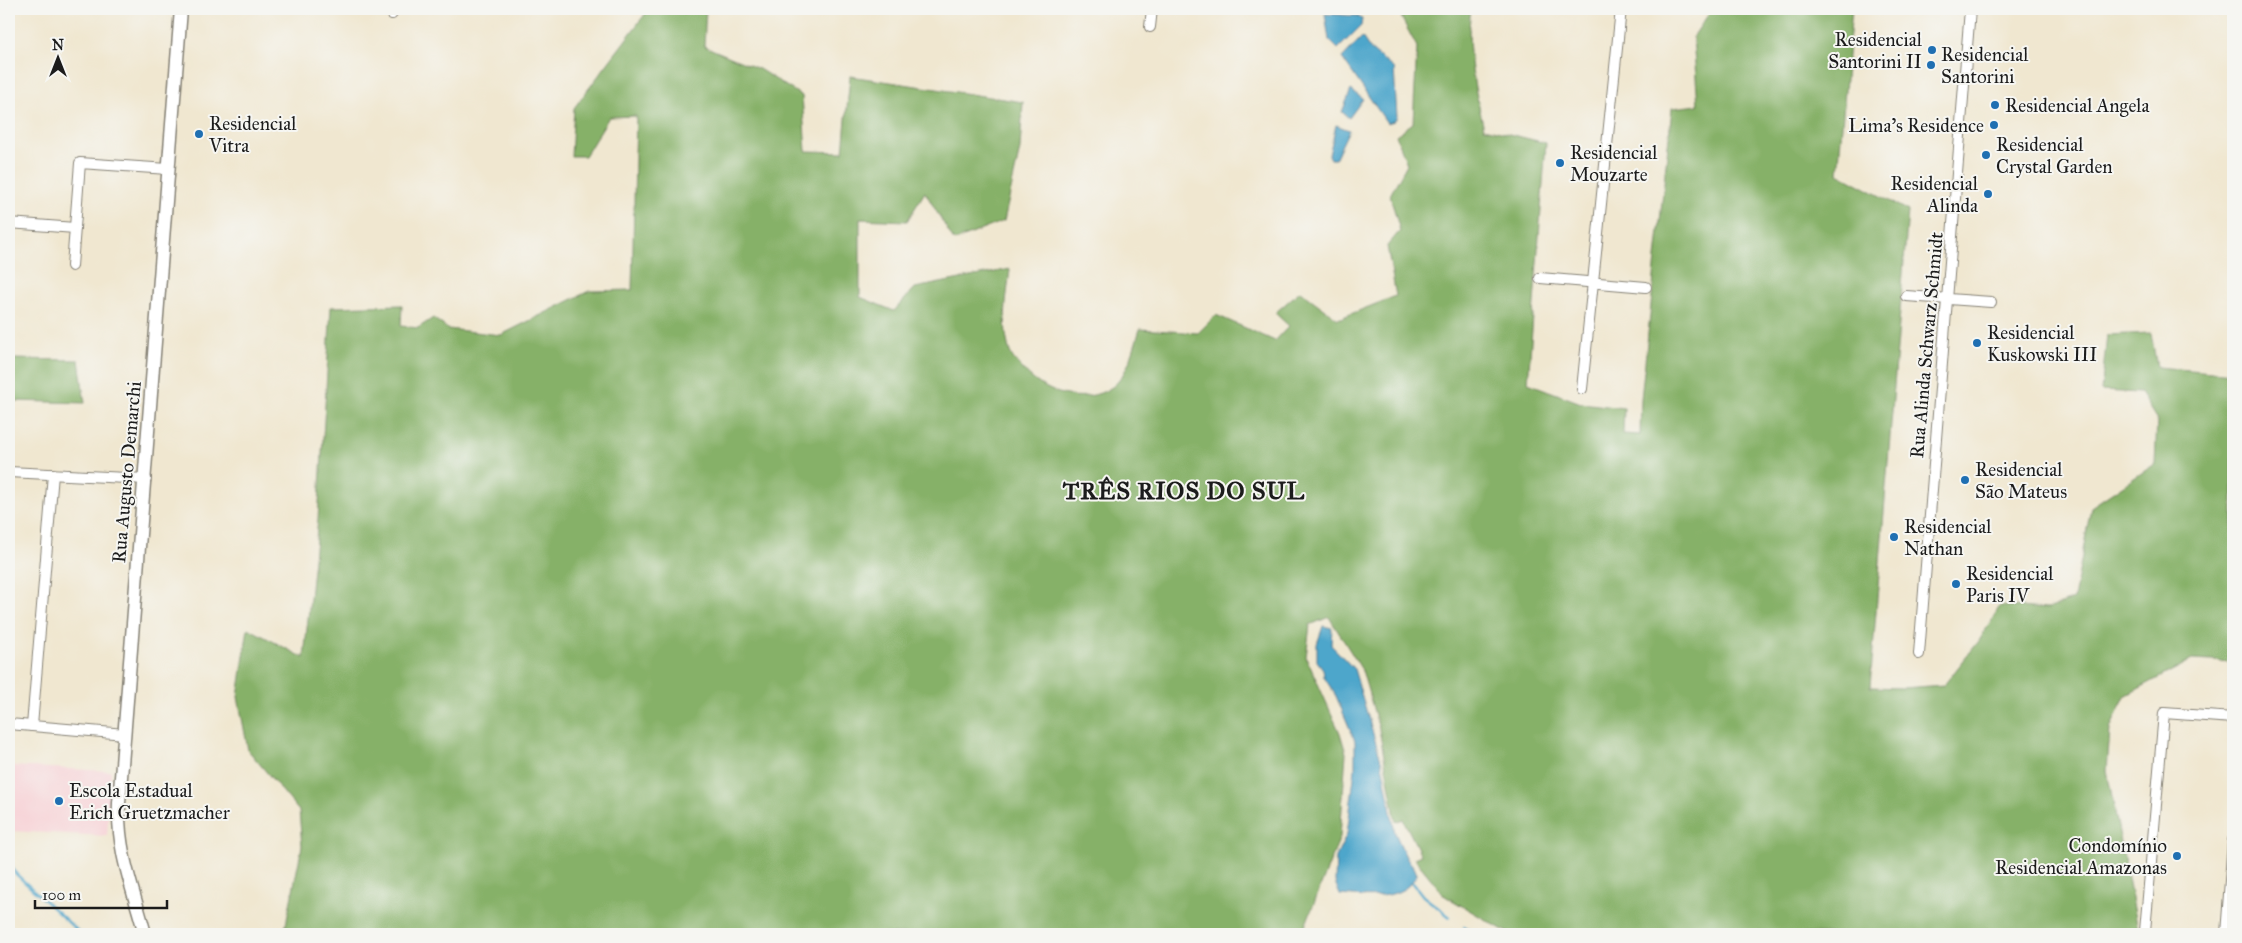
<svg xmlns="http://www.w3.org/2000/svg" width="2242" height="943" font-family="'IM FELL Great Primer',serif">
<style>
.built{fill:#f7cfd4}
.forest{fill:#86b168;stroke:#516642}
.water{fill:#4ea6cb;stroke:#356174}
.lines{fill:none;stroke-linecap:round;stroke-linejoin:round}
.stream{stroke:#4ea6cb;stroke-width:2.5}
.minor-casing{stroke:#868276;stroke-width:12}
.tertiary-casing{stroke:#868276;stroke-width:15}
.minor{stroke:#fff;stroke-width:10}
.tertiary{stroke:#fff;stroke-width:12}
.poi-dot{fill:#1f6fb2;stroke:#f6f6f2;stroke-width:2}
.labels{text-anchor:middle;stroke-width:4;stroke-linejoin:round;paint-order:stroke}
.poi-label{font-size:19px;fill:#1c1c1c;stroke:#f6f6f2;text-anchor:start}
.street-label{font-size:19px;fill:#1c1c1c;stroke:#f6f6f2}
.district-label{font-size:24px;font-weight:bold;letter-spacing:1px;fill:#1c1c1c;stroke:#f6f6f2}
</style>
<rect width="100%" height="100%" fill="#f6f6f2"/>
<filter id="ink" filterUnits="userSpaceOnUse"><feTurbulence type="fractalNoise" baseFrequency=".02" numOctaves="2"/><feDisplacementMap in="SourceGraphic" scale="10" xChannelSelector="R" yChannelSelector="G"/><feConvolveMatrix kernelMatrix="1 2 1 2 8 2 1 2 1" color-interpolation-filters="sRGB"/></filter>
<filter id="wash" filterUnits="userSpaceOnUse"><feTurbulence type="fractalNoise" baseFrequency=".0096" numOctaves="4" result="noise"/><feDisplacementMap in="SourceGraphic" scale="20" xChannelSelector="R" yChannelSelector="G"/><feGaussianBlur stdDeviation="1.12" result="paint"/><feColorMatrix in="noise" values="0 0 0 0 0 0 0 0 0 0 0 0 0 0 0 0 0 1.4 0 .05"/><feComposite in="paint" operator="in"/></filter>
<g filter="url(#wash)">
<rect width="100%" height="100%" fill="#f0e7d0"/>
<!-- built -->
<polygon class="built" points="9,766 111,771 107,836 9,831"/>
<!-- forest -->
<g class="forest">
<path d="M649,9H706L704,46L759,69L802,96L806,151L843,152L850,76L1023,102L1020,149L1004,221L954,241L925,192L907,221L860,219V297L894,311L915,288L1010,269C1007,297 1001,325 1010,352C1012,358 1017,363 1021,367C1041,393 1083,407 1112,387C1127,377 1135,345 1140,329L1198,333L1216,315L1275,341L1289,326L1275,313L1300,291L1338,319L1396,296L1387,246L1400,231L1390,195L1407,164L1396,135L1413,123L1417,47L1402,19L1401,9H1471C1465,47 1475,90 1484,128L1546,143L1528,383L1581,403L1624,408L1623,434L1640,435L1641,399L1672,108L1698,105L1693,37L1712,9H1852L1838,173L1908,211L1870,687L1903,688L1944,685L1979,641L2000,606L2048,609L2074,599L2091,507L2155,464L2157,420L2140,393L2101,391L2107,335L2151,333L2157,367L2233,374V662L2192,660L2125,696L2110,729L2107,771L2139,934H1510L1445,896L1414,858L1421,855L1403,819L1396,822L1379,729L1362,670L1329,617L1310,625L1306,657L1340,733L1346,753L1340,837L1302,934H284L302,846L299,811L248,750L238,697L248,628L304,658L318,519L331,307L402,305L401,326L418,328L433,318L448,329L501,335L589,291L632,290L636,116L609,117L585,156H571L574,108Z"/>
<polygon points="9,359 79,360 85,403 13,401 9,405"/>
</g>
<!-- water -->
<g class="water">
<polygon points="1325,14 1357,16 1362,19 1361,26 1338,49 1329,40"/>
<polygon points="1362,37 1370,49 1394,69 1397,117 1394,121 1387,123 1342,58"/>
<polygon points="1351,90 1363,99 1349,118 1342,112"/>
<polygon points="1336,125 1349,130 1335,159 1331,159 1329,155"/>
<path d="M1323,626L1332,628L1331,645L1354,669L1382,764L1395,833L1407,859L1414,867L1417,874C1404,902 1366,897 1340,895L1335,882L1336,857L1347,834L1355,769V741L1336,696L1324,677L1323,669L1317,661V644Z"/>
</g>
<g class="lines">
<!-- stream -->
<g class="stream">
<polyline points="9,862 16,874 81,934"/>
<polyline points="1413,883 1423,896 1450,917"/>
<polyline points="1464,926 1474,934"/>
</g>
</g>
</g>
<g filter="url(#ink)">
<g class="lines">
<!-- minor casing -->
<g class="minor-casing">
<g id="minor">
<polyline points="392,14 393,9"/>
<polyline points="1150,27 1152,9"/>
<polyline points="9,223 75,228"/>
<polyline points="72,266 80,163 168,169"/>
<polyline points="1540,278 1646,287"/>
<polyline points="1906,296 1991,302"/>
<polyline points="1582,389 1621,9"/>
<polyline points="9,472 146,479"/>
<polyline points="1919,654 1970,9"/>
<polyline points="9,724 125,734"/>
<polyline points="32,726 53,474"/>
<polyline points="2145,931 2164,713 2233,718"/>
<polyline points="2226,934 2233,840"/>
</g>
</g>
<!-- tertiary casing -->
<g class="tertiary-casing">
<path id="tertiary" d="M145,934C133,888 117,852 119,803L181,9"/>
</g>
<!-- minor -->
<use href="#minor" class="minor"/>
<!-- tertiary -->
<use href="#tertiary" class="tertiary"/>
</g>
</g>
<!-- markers -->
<g class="poi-dot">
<circle cx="1932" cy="50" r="5"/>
<circle cx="1931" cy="65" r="5"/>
<circle cx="1995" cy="105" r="5"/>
<circle cx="1994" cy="125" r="5"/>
<circle cx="199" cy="134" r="5"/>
<circle cx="1986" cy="155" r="5"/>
<circle cx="1560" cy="163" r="5"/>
<circle cx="1988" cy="194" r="5"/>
<circle cx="1977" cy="343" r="5"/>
<circle cx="1965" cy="480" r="5"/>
<circle cx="1894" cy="537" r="5"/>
<circle cx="1956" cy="584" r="5"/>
<circle cx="59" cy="801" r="5"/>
<circle cx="2177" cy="856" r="5"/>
</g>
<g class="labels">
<!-- poi labels -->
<g class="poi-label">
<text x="1922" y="46" text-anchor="end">Residencial<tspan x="1922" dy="22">Santorini II</tspan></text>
<text x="1941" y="61">Residencial<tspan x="1941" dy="22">Santorini</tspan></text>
<text x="2005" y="112">Residencial Angela</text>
<text x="209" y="130">Residencial<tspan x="209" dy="22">Vitra</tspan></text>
<text x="1984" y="132" text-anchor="end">Lima's Residence</text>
<text x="1996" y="151">Residencial<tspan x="1996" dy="22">Crystal Garden</tspan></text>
<text x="1570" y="159">Residencial<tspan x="1570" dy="22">Mouzarte</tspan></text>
<text x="1978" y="190" text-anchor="end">Residencial<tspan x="1978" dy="22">Alinda</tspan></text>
<text x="1987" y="339">Residencial<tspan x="1987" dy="22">Kuskowski III</tspan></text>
<text x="1975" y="476">Residencial<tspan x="1975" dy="22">São Mateus</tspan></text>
<text x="1904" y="533">Residencial<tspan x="1904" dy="22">Nathan</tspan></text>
<text x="1966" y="580">Residencial<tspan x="1966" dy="22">Paris IV</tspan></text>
<text x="69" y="797">Escola Estadual<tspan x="69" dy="22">Erich Gruetzmacher</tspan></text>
<text x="2167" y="852" text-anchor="end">Condomínio<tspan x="2167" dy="22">Residencial Amazonas</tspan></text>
</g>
<!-- street labels -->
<g class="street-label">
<text transform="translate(1926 345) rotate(-85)" y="7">Rua Alinda Schwarz Schmidt</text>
<text transform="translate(126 472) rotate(-85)" y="7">Rua Augusto Demarchi</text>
</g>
<!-- district labels -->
<g class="district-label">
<text x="1184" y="499">TRÊS RIOS DO SUL</text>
</g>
</g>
<!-- margin -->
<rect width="2242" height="943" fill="none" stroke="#f6f6f2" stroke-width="30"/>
<!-- north arrow -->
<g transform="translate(58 58)" stroke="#f6f6f2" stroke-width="4" paint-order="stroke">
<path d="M0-4L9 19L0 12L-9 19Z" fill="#1c1c1c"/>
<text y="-8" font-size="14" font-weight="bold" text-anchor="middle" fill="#1c1c1c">N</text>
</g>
<!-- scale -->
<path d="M35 900v8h132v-8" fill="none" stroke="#1c1c1c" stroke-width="2.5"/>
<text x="42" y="900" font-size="15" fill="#1c1c1c" stroke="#f6f6f2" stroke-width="4" paint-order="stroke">100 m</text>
</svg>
